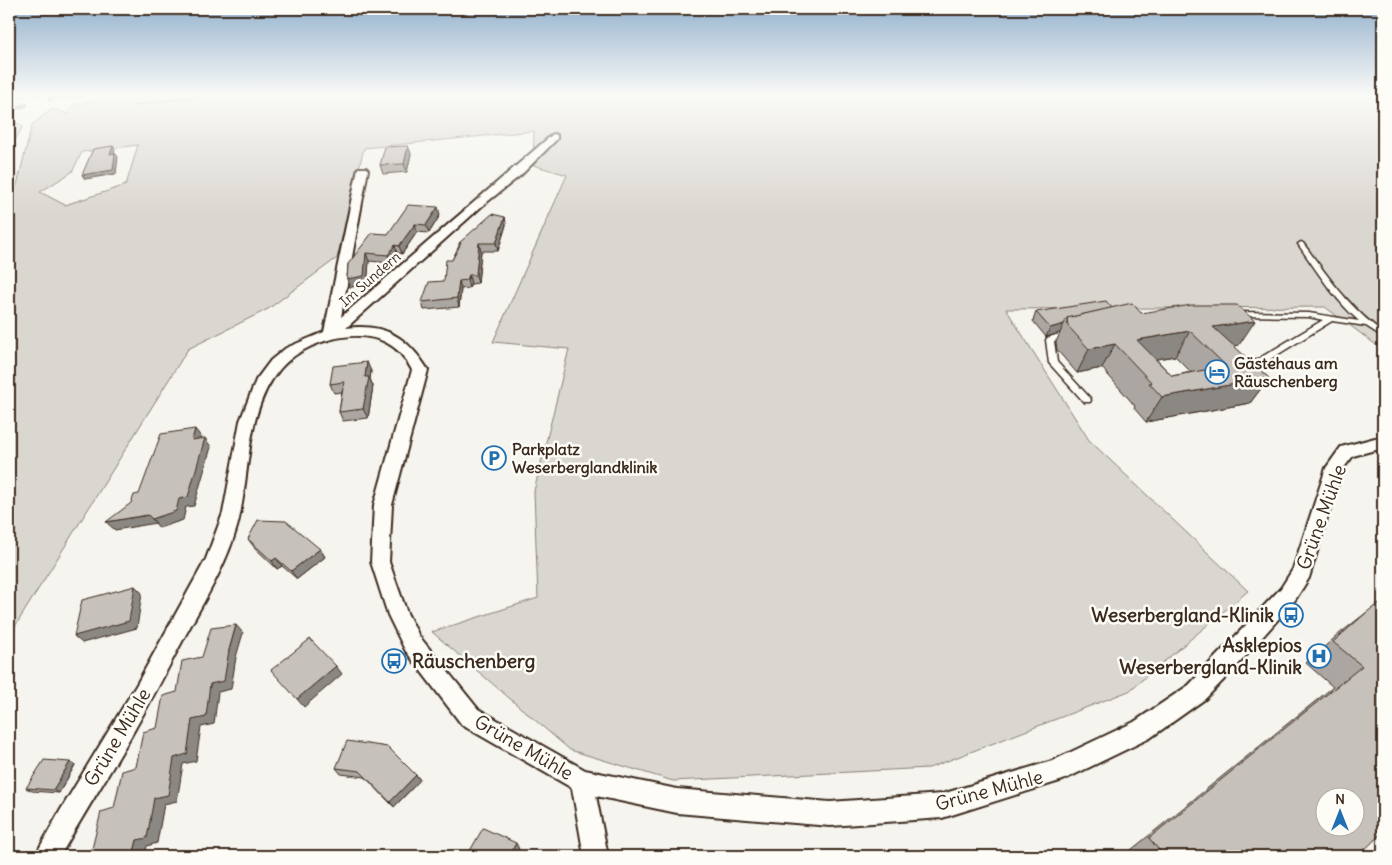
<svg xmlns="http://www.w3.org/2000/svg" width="1392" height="865" font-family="Delius,sans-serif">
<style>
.green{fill:#dad6d0;stroke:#8a8077;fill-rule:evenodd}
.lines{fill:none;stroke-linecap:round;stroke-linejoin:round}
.stream{stroke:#84786e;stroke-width:4.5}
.service-casing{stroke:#3b2a1e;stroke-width:3}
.minor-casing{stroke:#3b2a1e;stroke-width:4}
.service{fill:#fdfcf7;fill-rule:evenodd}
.minor{fill:#fdfcf7;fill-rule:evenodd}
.wall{fill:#aba6a1;stroke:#3b2a1e;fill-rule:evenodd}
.shaded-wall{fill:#8b8783;stroke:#3b2a1e}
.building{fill:#c7c1bb;stroke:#3b2a1e;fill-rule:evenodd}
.labels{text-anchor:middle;stroke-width:5;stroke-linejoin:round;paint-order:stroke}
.far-street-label{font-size:14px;fill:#3b2a1e;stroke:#fdfcf7}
.poi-label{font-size:16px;font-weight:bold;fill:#3b2a1e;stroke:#fdfcf7;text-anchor:start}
.near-street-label{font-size:19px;fill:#3b2a1e;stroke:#fdfcf7}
.near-poi-label{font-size:19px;font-weight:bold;fill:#3b2a1e;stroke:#fdfcf7;text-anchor:end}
</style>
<rect width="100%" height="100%" fill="#f5f4ee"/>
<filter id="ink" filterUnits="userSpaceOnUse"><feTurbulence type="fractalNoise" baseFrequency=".02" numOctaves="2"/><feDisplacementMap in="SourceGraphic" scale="10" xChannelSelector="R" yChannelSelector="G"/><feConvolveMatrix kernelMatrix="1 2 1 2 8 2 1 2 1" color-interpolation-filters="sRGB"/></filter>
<g filter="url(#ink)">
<!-- green -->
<g class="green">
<polygon points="9,94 98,94 69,99 33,96 9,98"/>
<path d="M122,94H205L131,106L217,94H1383V350L1325,307L1006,309L1089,440L1248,591L1129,691L929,768L673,781L570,750L432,632L538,598L534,491L569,349L493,342L567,175L533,165L534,131L364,148L337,258L268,309L188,349L9,636V202L17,185L32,125L52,109L68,114L73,105ZM138,145L126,185L65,205L40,192L72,172L82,152Z"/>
<polygon points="9,120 23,126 14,142 9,168"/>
</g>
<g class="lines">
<!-- stream -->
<g class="stream">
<polyline points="49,99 70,94"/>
<polyline points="9,109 26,105"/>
</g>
<!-- service casing -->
<g class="service-casing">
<g id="service">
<path d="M1301,242L1303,243C1327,275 1349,308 1383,332V337L1366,326L1332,321L1256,368H1250L1249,366L1250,364L1323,320L1309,317L1236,316H1233L1232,314L1233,312L1309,313L1359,321C1334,299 1316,270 1298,244Z"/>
<polygon points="1067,331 1073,331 1074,333 1073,335 1054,341 1057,362 1090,398 1091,400 1090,402 1084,402 1049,363 1046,340 1047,338"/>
</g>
</g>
<!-- minor casing -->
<g class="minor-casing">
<path id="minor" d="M553,134L557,135V139L521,175L482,206L346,328C386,323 408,338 428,370L392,505L389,562L407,613L419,636L478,709L585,770L677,789L830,802L942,794L1052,761L1134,722L1189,685L1281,588L1293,569L1326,468L1341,447L1375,438L1383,439V451L1375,450L1353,456L1342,470L1309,578L1295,600L1237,666L1205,699L1150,738L1063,780L942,818L830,826L677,813L596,796L608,856H584L572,788L462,725L405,650L388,615L371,562L374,505L412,370C406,359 399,349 387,343C355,326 303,342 280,369C244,411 251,477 237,527C226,566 204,601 185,636C167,670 150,703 131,736C108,776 83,815 60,856H35L60,811L137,684L206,559L223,513L240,421L256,380L271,360L286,348L324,332L358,168H366L368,170L341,317Z"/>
</g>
<!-- service -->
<use href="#service" class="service"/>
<!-- minor -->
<use href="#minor" class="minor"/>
</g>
<!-- wall -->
<g class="wall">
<polygon points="408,146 411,154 407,172 383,174 380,165"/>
<polygon points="440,215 429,233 417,232 402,254 397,253 391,263 369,261 367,285 350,287 347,279 348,264 388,234"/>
<polygon points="505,217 506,225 498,251 481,251 478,283 471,284 469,288 461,289 459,307 424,310 422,302 444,281 452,260 459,246 459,243"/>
<path d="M1113,308L1141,313L1239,345L1233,346L1269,378L1250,403L1146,422L1134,408L1135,406L1102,368L1077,373L1057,350L1056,342L1060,333L1046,337L1033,321L1036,312ZM1175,356L1191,372L1172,376L1156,359Z"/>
<polygon points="371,371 370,379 373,386 368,418 343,421 339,412 342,392 334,393 330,384"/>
<polygon points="248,539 320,549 325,557 297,579 282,566 277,569 254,547"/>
<polygon points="1367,612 1358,856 1128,856 1126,854 1333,687 1306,663 1339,634"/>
<polygon points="75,765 59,793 32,791 26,788"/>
<polygon points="336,768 416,775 420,780 394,807 365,777 341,774"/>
</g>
<!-- shaded-wall -->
<g class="shaded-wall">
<polygon points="113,146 115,150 112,158 110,154"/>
<polygon points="408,146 411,154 407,172 404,164"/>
<polygon points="115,153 118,157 116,174 85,179 82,175"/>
<polygon points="438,207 440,215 429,233 426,225"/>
<polygon points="505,217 506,225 498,251 496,243"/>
<polygon points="415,224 417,232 402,254 399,246"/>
<polygon points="479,243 481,251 478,283 476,275"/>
<polygon points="395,245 397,253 391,263 388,255"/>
<polygon points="366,253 369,261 367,285 350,287 347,279"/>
<polygon points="469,275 471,284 469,288 467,280"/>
<polygon points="459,281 461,289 459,307 457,298"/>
<polygon points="1255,321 1239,345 1209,350 1213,327"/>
<polygon points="1064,324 1060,333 1046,337 1050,328"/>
<polygon points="1190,331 1175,356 1133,363 1137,340"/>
<polygon points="1115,344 1102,368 1077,373 1089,349"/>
<polygon points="367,362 371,371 370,379 373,386 368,418 363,409 365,377"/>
<polygon points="1269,378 1250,403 1146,422 1162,397"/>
<polygon points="195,429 202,438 198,449 192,440"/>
<polygon points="205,438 211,447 194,506 186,507 183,520 159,528 152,519 179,499"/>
<polygon points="148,515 156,523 115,530 106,522"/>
<polygon points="320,549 325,557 297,579 291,571"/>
<polygon points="276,558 282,566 277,569 272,561"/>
<polygon points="135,586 142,593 137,628 82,643 74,636"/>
<polygon points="236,625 243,633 236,657 231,689 218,692 214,724 201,727 196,761 183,764 177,801 164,804 157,843 147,846 145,856 133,856 137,840 154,798 192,720 229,650"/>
<polygon points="336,666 342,674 304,707 297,699"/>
<polygon points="70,762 75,765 59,793 53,790"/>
<polygon points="416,775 420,780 394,807 390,802"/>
<polygon points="516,843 519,849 515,856 509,856"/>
</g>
<!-- building -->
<g class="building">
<polygon points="113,146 110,154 115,153 113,170 82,175 93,149"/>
<polygon points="408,146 404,164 380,165 385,147"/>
<polygon points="408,205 438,207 426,225 415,224 399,246 395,245 388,255 366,253 364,276 347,279 348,264 372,233 388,234"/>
<polygon points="492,214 505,217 496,243 479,243 476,275 469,275 467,280 459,281 457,298 422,302 429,282 444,281 446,260 452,260 461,243 459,243"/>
<polygon points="1106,301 1112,308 1067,318 1064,324 1050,328 1036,312"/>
<path d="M1132,303L1141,313L1192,305H1237L1255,321L1213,327L1269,378L1162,397L1149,383H1152L1115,344L1089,349L1068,326L1067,318ZM1190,331L1226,366L1172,376L1137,340Z"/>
<polygon points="367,362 365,377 369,377 363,409 339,412 344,382 330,384 333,366"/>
<polygon points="195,429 192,440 205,438 188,497 179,499 176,511 152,519 148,515 106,522 131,503 134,495 139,494 161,434"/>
<polygon points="258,520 286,521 320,549 291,571 276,558 272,561 248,539"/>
<polygon points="135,586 129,621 74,636 82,600"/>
<path d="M1383,600V832L1358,856H1164L1149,838L1362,666L1333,642L1367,612ZM1324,798H1354V828H1324Z"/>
<polygon points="236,625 229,650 224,681 210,684 206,717 192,720 187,754 174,758 168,795 154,798 147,838 137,840 133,856 80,856 91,853 101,812 114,808 122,771 136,767 143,732 157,728 163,696 177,692 182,661 202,657 211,628"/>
<polygon points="310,639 336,666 297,699 271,670"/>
<polygon points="347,741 388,747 416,775 390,802 360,771 336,768"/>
<polygon points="44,760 70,762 53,790 26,788"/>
<polygon points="483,828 516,843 509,856 467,856"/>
</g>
</g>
<!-- sky -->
<linearGradient id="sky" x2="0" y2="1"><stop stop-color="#93b1cd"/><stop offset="0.44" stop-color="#fafaf7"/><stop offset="1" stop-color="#fafaf7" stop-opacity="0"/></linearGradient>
<rect width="1392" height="215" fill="url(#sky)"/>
<!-- icons -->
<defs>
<g id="hotel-ring" transform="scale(1.25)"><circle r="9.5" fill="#fdfcf7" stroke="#1f6fb2" stroke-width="1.5"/><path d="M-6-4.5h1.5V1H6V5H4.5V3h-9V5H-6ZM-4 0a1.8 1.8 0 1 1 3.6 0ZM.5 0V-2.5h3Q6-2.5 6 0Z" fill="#1f6fb2"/></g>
<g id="parking-ring" transform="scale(1.25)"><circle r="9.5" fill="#fdfcf7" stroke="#1f6fb2" stroke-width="1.5"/><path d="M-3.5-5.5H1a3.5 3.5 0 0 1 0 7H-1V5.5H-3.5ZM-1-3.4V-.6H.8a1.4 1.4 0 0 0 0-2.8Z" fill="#1f6fb2"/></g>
<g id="bus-ring" transform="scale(1.25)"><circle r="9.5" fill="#fdfcf7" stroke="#1f6fb2" stroke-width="1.5"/><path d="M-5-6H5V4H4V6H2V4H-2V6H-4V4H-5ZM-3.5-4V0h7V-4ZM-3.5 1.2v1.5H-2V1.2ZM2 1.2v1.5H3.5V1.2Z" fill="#1f6fb2"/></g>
<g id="hospital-ring" transform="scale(1.25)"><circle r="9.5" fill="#fdfcf7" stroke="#1f6fb2" stroke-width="1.5"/><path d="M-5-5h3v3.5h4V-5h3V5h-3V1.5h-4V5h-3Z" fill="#1f6fb2"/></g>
</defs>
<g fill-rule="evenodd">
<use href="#hotel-ring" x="1217" y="372"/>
<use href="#parking-ring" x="494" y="458"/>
<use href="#bus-ring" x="1291" y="615"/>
<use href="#hospital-ring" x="1319" y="656"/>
<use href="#bus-ring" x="394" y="661"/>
</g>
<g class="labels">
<!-- far-street labels -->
<g class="far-street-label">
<text transform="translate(370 279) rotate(-41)" y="5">Im Sundern</text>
</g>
<!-- poi labels -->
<g class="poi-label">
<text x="1234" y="369">Gästehaus am<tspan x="1234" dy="18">Räuschenberg</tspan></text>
<text x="512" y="455">Parkplatz<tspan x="512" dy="18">Weserberglandklinik</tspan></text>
</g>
<!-- near-street labels -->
<g class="near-street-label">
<text transform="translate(1321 517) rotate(-70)" y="7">Grüne Mühle</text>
<text transform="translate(117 737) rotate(-59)" y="7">Grüne Mühle</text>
<text transform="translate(524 747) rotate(30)" y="7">Grüne Mühle</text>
<text transform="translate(989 790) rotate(-15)" y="7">Grüne Mühle</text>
</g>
<!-- near-poi labels -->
<g class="near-poi-label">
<text x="1274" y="622">Weserbergland-Klinik</text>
<text x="1302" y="652">Asklepios<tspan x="1302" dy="22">Weserbergland-Klinik</tspan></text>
<text x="412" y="668" text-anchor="start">Räuschenberg</text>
</g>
</g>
<!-- margin -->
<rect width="1392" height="865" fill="none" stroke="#fdfcf7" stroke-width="30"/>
<rect x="15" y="15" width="1362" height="835" fill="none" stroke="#3b2a1e" stroke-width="2" filter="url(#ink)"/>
<!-- north arrow -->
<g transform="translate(1340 812)"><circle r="24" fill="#fdfcf7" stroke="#afa8a0"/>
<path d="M0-4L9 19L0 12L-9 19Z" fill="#1f6fb2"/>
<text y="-8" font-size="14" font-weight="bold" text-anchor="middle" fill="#3b2a1e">N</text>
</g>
</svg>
